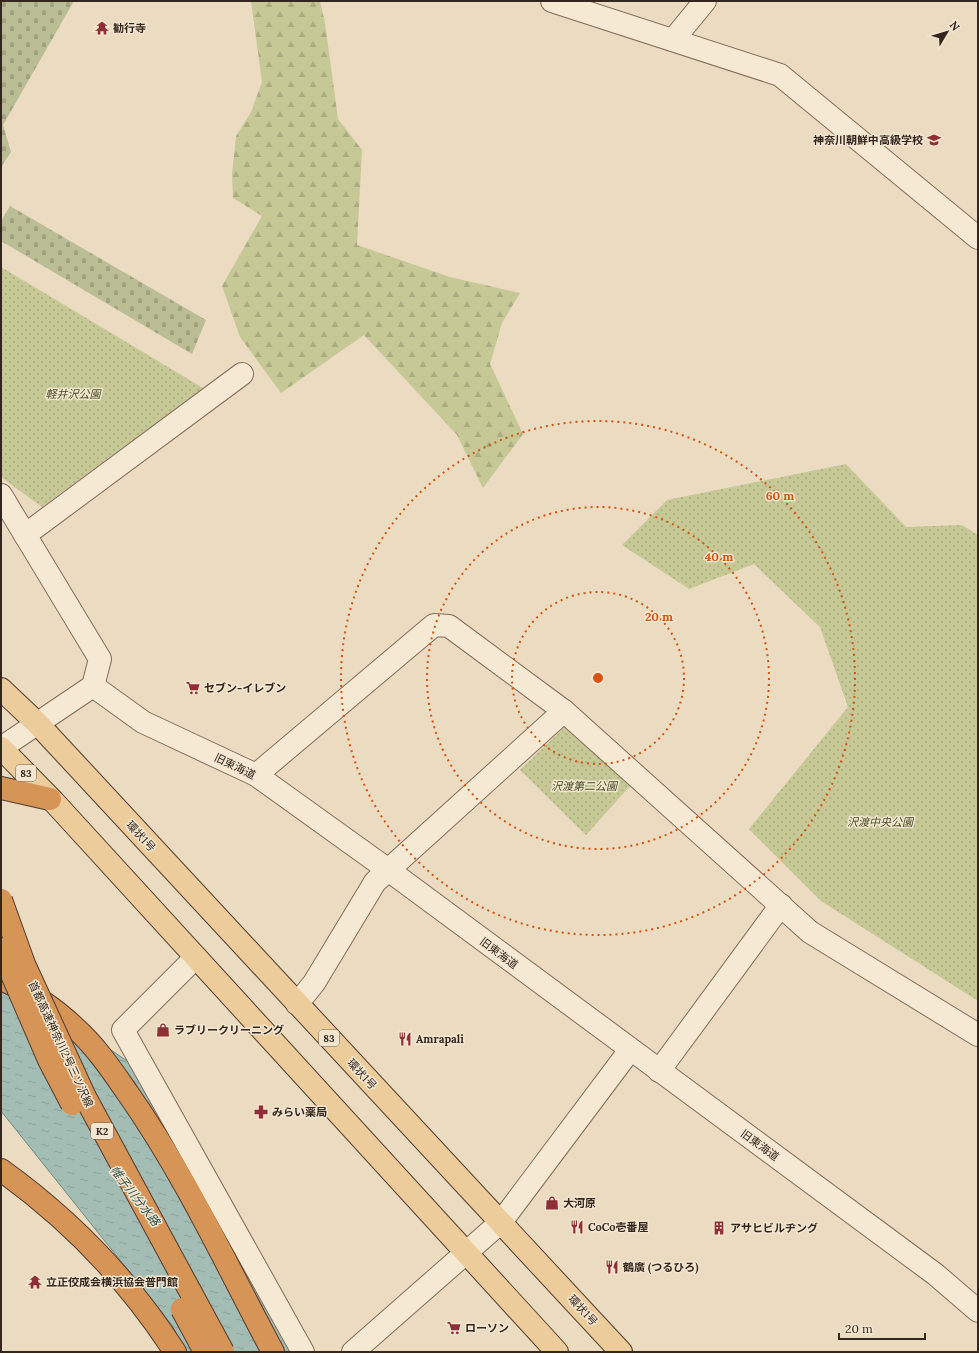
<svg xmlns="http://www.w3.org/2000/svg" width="979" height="1353" font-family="Lora,'Noto Sans JP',serif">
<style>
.forest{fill:url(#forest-firs)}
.cemetery{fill:url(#cemetery-stones)}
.park{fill:url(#park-dots)}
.water{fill:url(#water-ripples);stroke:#6b8a80}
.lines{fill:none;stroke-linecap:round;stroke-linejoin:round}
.minor-casing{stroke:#836c5a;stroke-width:24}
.tertiary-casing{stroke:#836c5a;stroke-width:24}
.primary-casing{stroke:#513b2e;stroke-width:24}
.motorway-casing{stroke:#513b2e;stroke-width:24}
.minor{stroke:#f6e9d3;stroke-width:22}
.tertiary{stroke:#f6e9d3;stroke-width:22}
.primary{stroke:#eccc9a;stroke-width:22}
.motorway{stroke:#d69456;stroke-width:22}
.motorway-bridge-casing{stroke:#513b2e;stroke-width:24;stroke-linecap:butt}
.motorway-bridge{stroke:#d69456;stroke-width:22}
.ring{fill:none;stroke:#d6540e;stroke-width:2;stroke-dasharray:2 4}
.labels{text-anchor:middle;stroke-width:3;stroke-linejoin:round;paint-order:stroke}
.shield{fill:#f3e6d0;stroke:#6d6053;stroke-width:1}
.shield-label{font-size:10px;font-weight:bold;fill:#33261d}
.poi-label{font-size:11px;font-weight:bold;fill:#33261d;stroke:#f3e6d0;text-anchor:start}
.park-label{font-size:11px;font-style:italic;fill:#474e25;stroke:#f3e6d0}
.street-label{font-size:11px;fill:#33261d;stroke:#f3e6d0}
.water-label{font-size:12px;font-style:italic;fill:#2d524d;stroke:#f3e6d0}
.centre{fill:#d6540e;stroke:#f3e6d0;stroke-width:2}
.ring-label{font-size:12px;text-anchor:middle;font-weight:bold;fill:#d6540e;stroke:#f3e6d0;stroke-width:3;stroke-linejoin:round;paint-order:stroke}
</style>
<defs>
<pattern id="forest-firs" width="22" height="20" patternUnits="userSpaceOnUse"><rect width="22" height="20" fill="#c6c896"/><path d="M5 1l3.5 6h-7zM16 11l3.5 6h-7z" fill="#abac81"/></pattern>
<pattern id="cemetery-stones" width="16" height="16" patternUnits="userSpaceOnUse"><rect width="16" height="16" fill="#bbbd95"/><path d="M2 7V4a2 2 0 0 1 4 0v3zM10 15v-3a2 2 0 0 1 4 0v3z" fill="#a1a280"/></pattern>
<pattern id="park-dots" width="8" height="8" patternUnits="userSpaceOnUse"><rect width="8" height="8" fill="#c6c896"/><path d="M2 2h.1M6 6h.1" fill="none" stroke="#abac81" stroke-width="1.8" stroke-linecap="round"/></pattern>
<pattern id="water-ripples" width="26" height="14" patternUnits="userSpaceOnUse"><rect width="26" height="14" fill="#a3bdb4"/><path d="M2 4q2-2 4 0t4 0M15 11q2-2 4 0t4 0" fill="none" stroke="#8da29a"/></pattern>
</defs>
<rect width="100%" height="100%" fill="#ebdbc1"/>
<!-- forest -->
<polygon class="forest" points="251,1 320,1 325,23 338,119 362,150 357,245 450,277 520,293 502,323 490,364 523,434 483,488 457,435 364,335 281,393 240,337 222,286 262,216 233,198 232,174 236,136 251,112 262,82"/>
<!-- cemetery -->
<g class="cemetery">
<polygon points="1,1 74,1 3,125 11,152 1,167"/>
<polygon points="10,206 206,320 192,354 1,241 1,221"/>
</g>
<!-- park -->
<g class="park">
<polygon points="1,267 203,388 42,507 1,477"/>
<polygon points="846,464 906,527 962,525 978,535 978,1001 821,901 749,829 848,707 820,627 754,564 689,589 622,545 667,500"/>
<polygon points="566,726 631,785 586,835 520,770"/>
</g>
<!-- water -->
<polygon class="water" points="1,975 130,1063 292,1352 187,1352 171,1324 1,1111"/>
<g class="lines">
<!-- minor casing -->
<g class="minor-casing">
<g id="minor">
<polyline points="552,1 780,75 978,238"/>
<polyline points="673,40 705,1"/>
<polyline points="1,495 100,659 93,686"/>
<polyline points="25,535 242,374"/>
<polyline points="93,686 143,722 256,775 434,625 449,626 564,711 810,932 978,1035"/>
<polyline points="1,748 93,686"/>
<polyline points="195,958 123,1030 303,1352"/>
<polyline points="297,1004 314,983 375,882 564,711"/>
<polyline points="659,1071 781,905"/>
<polyline points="353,1352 501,1222 630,1050"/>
</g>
</g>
<!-- tertiary casing -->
<g class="tertiary-casing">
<polyline id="tertiary" points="256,775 387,869 935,1274 978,1311"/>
</g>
<!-- primary casing -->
<g class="primary-casing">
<g id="primary">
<polyline points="1,689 38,724 621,1352"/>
<polyline points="1,748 54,802 557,1352"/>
</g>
</g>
<!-- motorway casing -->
<g class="motorway-casing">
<g id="motorway">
<polyline points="1,788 50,799"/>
<path d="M1,979C28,991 53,1007 74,1027C96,1046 113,1072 129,1095C185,1175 227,1266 273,1352"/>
<path d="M1,1170C72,1221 128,1279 175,1352"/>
</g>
</g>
<!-- minor -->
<use href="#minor" class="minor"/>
<!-- tertiary -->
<use href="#tertiary" class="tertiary"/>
<!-- primary -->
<use href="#primary" class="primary"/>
<!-- motorway -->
<use href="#motorway" class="motorway"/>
<!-- motorway-bridge casing -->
<g class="motorway-bridge-casing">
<g id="motorway-bridge">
<polyline points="1,900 24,964 85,1097 223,1352"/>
<polyline points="1,949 49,1060 72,1104"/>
<polyline points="182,1309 205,1352"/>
</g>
</g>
<!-- motorway-bridge -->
<use href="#motorway-bridge" class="motorway-bridge"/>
</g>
<!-- distance rings -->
<g class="ring">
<circle cx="598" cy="678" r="86"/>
<circle cx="598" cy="678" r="171"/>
<circle cx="598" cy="678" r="257"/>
</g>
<!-- icons -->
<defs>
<g id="temple-bare" transform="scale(1.08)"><path d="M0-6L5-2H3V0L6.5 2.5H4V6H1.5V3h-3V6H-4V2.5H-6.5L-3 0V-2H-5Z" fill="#8e2e36" stroke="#f3e6d0" stroke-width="2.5" paint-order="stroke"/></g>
<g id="school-bare" transform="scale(1.08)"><path d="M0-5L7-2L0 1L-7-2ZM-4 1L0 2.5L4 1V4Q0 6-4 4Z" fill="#8e2e36" stroke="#f3e6d0" stroke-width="2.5" paint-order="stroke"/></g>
<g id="supermarket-bare" transform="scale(1.08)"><path d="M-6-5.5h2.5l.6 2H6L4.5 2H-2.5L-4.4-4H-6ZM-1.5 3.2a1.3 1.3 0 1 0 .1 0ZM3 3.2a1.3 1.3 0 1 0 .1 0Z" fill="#8e2e36" stroke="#f3e6d0" stroke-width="2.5" paint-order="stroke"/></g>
<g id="shop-bare" transform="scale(1.08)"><path d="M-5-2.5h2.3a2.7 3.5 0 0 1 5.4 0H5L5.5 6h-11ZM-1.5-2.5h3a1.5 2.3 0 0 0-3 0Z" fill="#8e2e36" stroke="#f3e6d0" stroke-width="2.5" paint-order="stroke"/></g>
<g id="restaurant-bare" transform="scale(1.08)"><path d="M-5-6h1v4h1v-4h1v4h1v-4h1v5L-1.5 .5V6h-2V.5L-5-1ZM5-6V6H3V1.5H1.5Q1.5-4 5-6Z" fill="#8e2e36" stroke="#f3e6d0" stroke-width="2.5" paint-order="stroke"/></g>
<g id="pharmacy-bare" transform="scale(1.08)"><path d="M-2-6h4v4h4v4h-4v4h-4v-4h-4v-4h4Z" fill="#8e2e36" stroke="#f3e6d0" stroke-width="2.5" paint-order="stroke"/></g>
<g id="building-bare" transform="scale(1.08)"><path d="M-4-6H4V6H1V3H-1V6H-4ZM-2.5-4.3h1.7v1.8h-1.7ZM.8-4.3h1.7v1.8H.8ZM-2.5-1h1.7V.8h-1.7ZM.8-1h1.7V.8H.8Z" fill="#8e2e36" stroke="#f3e6d0" stroke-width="2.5" paint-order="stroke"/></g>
</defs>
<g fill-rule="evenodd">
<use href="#temple-bare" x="102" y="28"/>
<use href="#school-bare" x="934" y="140"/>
<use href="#supermarket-bare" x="193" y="688"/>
<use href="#shop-bare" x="163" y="1030"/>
<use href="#restaurant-bare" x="405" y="1039"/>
<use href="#pharmacy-bare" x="261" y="1112"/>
<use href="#shop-bare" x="552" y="1203"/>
<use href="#restaurant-bare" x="577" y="1227"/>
<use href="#building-bare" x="719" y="1228"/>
<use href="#restaurant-bare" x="612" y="1267"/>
<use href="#temple-bare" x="35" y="1282"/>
<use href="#supermarket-bare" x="454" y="1328"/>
</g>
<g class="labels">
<!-- shield labels -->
<g class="shield">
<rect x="16" y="765" width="20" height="16" rx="3"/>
<rect x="319" y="1030" width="20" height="16" rx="3"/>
<rect x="91" y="1123" width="22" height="16" rx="3"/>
</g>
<g class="shield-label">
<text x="26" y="777">83</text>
<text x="329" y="1042">83</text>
<text x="102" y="1135">K2</text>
</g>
<!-- poi labels -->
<g class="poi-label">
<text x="113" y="32">勧行寺</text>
<text x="923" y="144" text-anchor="end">神奈川朝鮮中高級学校</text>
<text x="204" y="692">セブン-イレブン</text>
<text x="174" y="1034">ラブリークリーニング</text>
<text x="416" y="1043">Amrapali</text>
<text x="272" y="1116">みらい薬局</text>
<text x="563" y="1207">大河原</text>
<text x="588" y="1231">CoCo壱番屋</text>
<text x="730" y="1232">アサヒビルヂング</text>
<text x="623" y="1271">鶴廣 (つるひろ)</text>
<text x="46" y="1286">立正佼成会横浜協会普門館</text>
<text x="465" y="1332">ローソン</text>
</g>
<!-- park labels -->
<g class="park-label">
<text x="73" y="398">軽井沢公園</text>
<text x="584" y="790">沢渡第二公園</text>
<text x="880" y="826">沢渡中央公園</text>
</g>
<!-- street labels -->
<g class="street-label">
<text transform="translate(235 766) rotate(26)" y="4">旧東海道</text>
<text transform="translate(141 836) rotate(47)" y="4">環状1号</text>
<text transform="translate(499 953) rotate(37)" y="4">旧東海道</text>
<text transform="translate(61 1044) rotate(65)" y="4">首都高速神奈川2号三ツ沢線</text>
<text transform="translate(362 1074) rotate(47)" y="4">環状1号</text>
<text transform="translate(760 1145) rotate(36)" y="4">旧東海道</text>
<text transform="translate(583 1310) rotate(47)" y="4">環状1号</text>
</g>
<!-- water labels -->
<g class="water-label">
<text transform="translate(135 1196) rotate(52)" y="4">帷子川分水路</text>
</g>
</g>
<circle cx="598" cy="678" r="6" class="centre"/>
<g class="ring-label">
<text x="780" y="500">60 m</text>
<text x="719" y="561">40 m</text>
<text x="659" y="621">20 m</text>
</g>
<!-- border -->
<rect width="979" height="1353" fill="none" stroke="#33261d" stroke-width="4"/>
<!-- north arrow -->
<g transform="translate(947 32) rotate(52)" stroke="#f3e6d0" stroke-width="3" paint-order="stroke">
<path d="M0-3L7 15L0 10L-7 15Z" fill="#33261d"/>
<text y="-6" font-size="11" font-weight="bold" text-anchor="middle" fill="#33261d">N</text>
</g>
<!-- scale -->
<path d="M839 1333v6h86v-6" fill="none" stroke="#33261d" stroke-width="2"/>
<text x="845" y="1333" font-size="12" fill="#33261d" stroke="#f3e6d0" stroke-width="3" paint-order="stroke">20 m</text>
</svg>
